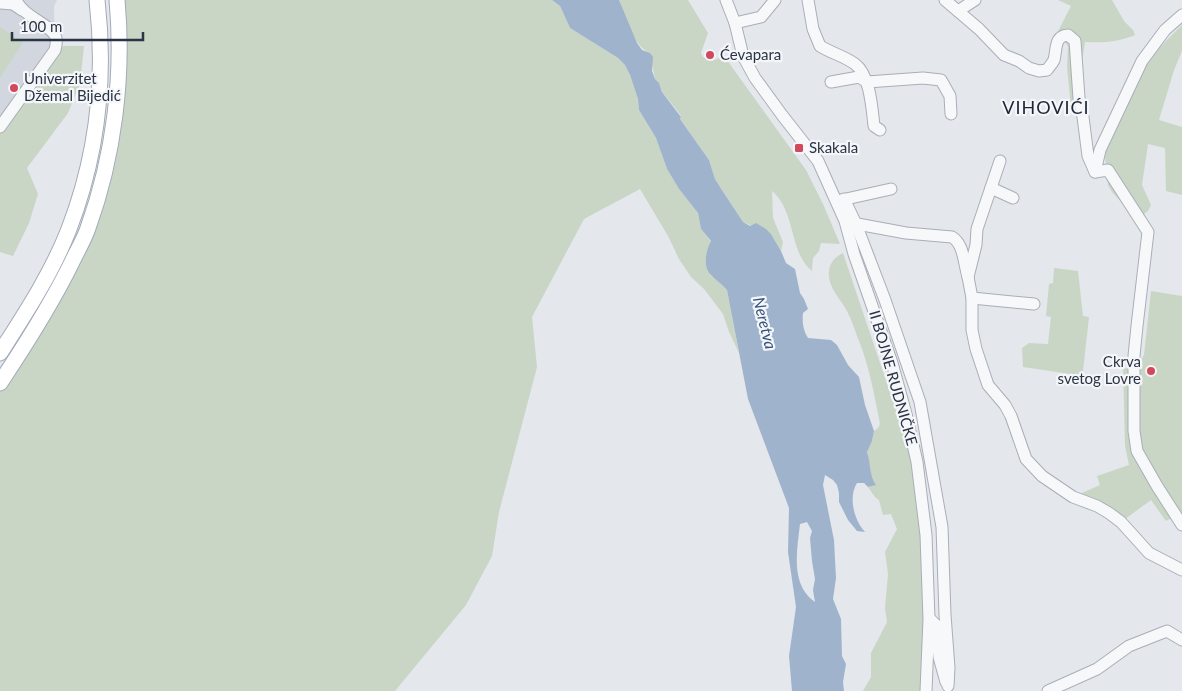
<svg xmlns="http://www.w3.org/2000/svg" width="1182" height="691" font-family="Lato,sans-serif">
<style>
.built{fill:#d2d6de}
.green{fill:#c9d6c5}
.water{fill:#9fb4cc;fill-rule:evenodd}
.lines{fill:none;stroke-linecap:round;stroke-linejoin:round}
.minor-casing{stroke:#a9aeb7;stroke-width:13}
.major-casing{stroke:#a3abb8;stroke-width:17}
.minor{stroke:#f7f8fa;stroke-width:11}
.major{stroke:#fff;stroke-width:15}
.poi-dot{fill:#d1495b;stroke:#f4f6f9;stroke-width:2}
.labels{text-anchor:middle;stroke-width:4.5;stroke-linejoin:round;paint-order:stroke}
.poi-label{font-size:15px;fill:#2b3445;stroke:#f4f6f9;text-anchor:start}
.street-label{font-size:15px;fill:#2b3445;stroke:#f4f6f9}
.water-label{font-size:16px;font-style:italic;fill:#34527a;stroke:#f4f6f9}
.quarter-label{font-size:18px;letter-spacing:1px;fill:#1d2536;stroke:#f4f6f9}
</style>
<rect width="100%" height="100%" fill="#e4e7ec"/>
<!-- built -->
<polygon class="built" points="0,0 57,0 54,6 55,50 0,127"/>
<!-- green -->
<g class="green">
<polygon points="117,0 552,0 560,6 570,28 618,58 625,65 630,75 638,99 639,110 656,138 667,169 679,189 698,213 701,229 711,242 710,275 720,281 727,290 739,353 729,332 723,314 704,289 691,277 679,259 668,236 640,189 584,219 532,317 537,367 499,512 492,556 466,605 395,691 0,691 0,383 60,287 106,167"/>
<path d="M619,0H688L708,33L701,53L703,57L712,61L724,56L806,170L823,204L840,244L821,243L819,251L813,258L812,271C789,253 796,211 772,191L773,218L783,242L781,251L771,234L743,222L715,179L709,160L680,119L681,116C676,108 669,101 663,93C660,88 660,83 655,79L650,53C633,46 625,17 619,0Z"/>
<path d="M1058,0H1112L1124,21L1133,30L1135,35C1118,42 1103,43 1085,42L1075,107H1071L1067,67L1068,47L1066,43L1062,40L1053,41L1071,6Z"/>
<polygon points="1182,25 1182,51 1174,70 1159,120 1182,127 1182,195 1166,191 1165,148 1148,144 1142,185 1151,205 1148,211 1137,219 1112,192 1108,185 1105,156 1100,144 1140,60 1157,50"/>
<polygon points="0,27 23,42 0,78"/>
<polygon points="63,46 84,46 80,84 68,113 27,168 38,194 29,223 13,256 0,252 0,133"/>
<path d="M843,253L913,461L926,535L925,691H863L871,677V653L887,622L885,608L888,574L885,552L897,529L891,514L883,515L879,500L875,497L868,487L875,485C869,476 870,463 867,451L872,441L874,431L878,428L880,424C874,394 869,364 857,336C854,327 851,319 847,311C841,300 830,289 829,277C828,265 833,258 843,253Z"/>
<polygon points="1054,268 1078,271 1083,316 1089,317 1083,371 1077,375 1023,367 1022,348 1029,343 1048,344 1051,317 1046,316 1049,284 1053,283"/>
<polygon points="1151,291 1182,296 1182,512 1166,521 1151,500 1121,522 1073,497 1100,485 1097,476 1129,465 1125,446 1123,367 1134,371 1144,355"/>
</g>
<!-- water -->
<path class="water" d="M552,0H619L637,43L642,50L650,53L653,57L652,71L655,79L659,83L662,92L681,117L680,119L709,160L715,179L722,190L743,222L750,226L756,223L766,229L771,234L781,251L786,263L795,269L800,293L804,299L808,309L803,313C802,322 803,330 808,338L831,340L837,345L848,365L859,377L865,405L874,431L872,441L867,452C871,463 869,476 876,485L868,487L864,483H857C848,497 854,520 865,532L857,531L848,520L839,502V493L837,485L833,480L825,475L823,485L834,540L836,578L833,599L841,619L842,656L846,664L843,682L844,691H792L789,656L796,607L788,552L789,508L748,399L727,290C722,284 717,281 712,276C702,267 706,251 711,241L701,229L698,213L679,189L667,169L656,138L639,110L638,99L630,75L625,65L618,58L570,28L560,6ZM807,522L812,531L810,538L812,561L815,579L813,590L815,602C790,584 797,551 800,524Z"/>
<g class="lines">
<!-- minor casing -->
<g class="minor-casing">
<g id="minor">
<polyline points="726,0 735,23 743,56 755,78 782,115 818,161 845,221 854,254 892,363 906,414 917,462 926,535 929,619 926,691"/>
<path d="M808,0L813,29L820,46C831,53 844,56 855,64C870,75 872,108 874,126L880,130"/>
<path d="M945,0L979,29L1004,55L1019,61L1029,68L1039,71L1047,70C1049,67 1052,64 1054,60C1057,49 1054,36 1068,35L1075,41L1079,98L1083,117L1088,156L1095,172L1100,150L1142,61L1165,30L1182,15"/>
<polyline points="0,3 13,4 22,10"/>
<polyline points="958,11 975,0"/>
<polyline points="735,23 761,17 775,0"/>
<polyline points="831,82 859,77 867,82 923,78 941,80 950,96 951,114"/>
<path d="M0,127L55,50C56,46 57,42 56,38C53,25 23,17 16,0"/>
<polyline points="1000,161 977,229 976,245 968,277 972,298 972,330 976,349 988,385 1005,405 1011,416 1026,459 1042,476 1073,497 1097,506 1109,513 1121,522 1149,553 1182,570"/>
<polyline points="1095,172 1108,170 1148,232 1137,326 1134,356 1134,431 1137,451 1157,486 1182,525"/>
<polyline points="991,188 1013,198"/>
<polyline points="844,199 856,224 885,300 920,402 942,527 945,615 949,668 948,686"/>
<polyline points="837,201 891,189"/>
<path d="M852,223L906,233L952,237C964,244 964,264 968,277"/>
<polyline points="972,298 1034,304"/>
<polyline points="930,619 936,625 939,657 946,682"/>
<polyline points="1048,691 1097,669 1129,646 1167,631 1182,640"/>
</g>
</g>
<!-- major casing -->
<g class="major-casing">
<g id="major">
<path d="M0,353C25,314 52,273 69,229C97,156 106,78 97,0"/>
<path d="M0,383C26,344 51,305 72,262C77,251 84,240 88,228C114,156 124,76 117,0"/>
</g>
</g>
<!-- minor -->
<use href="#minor" class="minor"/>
<!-- major -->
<use href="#major" class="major"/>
</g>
<!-- markers -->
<g class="poi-dot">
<circle cx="710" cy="55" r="5"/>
<circle cx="14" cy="88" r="5"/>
<rect x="794" y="143" width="10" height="10" rx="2.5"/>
<circle cx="1151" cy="371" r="5"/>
</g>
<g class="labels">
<!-- poi labels -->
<g class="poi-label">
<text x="720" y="60">Ćevapara</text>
<text x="24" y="84">Univerzitet<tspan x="24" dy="17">Džemal Bijedić</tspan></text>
<text x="809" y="153">Skakala</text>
<text x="1141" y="367" text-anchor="end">Ckrva<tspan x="1141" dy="17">svetog Lovre</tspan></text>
</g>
<!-- street labels -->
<g class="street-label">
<text transform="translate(893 378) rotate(74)" y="5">II BOJNE RUDNIČKE</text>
</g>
<!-- water labels -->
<g class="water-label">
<text transform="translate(765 323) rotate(76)" y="6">Neretva</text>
</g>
<!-- quarter labels -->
<g class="quarter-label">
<text x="1046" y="114">VIHOVIĆI</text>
</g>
</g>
<!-- scale -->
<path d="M12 32v8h131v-8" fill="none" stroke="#2b3445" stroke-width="2.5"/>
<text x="20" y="32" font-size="15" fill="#2b3445" stroke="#f4f6f9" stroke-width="4" paint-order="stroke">100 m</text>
</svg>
